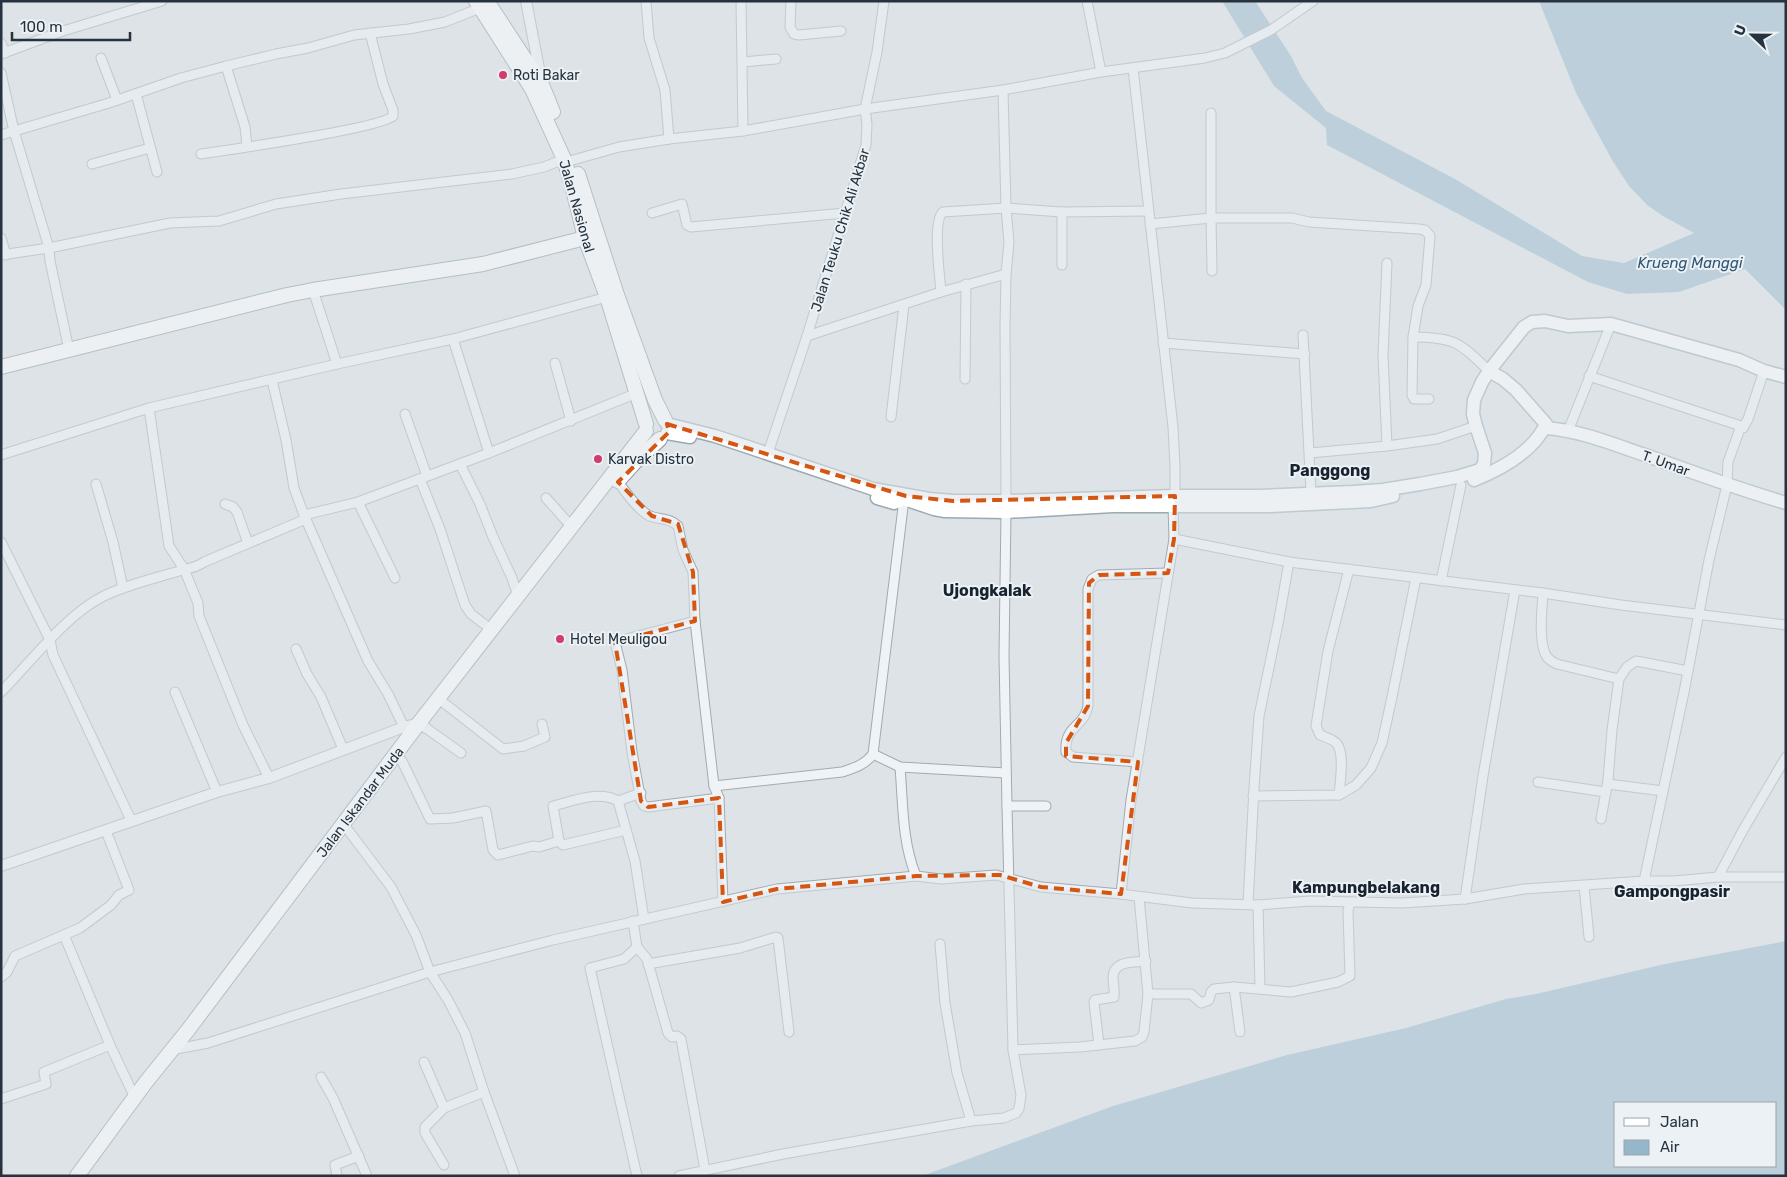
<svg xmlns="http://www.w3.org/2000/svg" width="1787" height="1177" font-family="Rubik,sans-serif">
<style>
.water{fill:#96b7c9;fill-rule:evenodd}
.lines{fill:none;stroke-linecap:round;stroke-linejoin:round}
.minor-casing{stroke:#a2abb1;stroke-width:11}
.tertiary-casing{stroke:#a2abb1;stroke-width:12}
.primary-casing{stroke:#9ba9b3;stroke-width:15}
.trunk-casing{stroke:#83929e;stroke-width:16}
.minor{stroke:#eff3f6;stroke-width:9}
.tertiary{stroke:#eff3f6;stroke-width:10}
.primary{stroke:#fff;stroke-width:12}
.trunk{stroke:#fff;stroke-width:14}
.marked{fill:none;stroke:#d55511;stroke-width:4;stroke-dasharray:10 6;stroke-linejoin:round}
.poi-dot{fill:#d33b6a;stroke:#ecf1f5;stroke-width:2}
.labels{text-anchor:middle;stroke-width:4;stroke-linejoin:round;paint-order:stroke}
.poi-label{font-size:14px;fill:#26333e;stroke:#ecf1f5;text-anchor:start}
.street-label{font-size:14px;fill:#26333e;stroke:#ecf1f5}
.water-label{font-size:15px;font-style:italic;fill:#2e5874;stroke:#ecf1f5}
.quarter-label{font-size:16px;font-weight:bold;fill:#18232f;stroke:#ecf1f5}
</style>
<rect width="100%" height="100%" fill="#dde3e7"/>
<!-- water -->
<g class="water">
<polygon points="1222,1 1255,1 1291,56 1302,78 1326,111 1455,179 1582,256 1624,263 1694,233 1663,216 1647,205 1629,186 1612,160 1576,93 1539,1 1786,1 1786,310 1745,269 1679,292 1627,294 1588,282 1327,145 1326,128 1274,86"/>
<path d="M1786,941V1176H922L1113,1106L1287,1055L1406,1028L1506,999L1536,994L1665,964ZM1616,1103H1776V1166H1616Z"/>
</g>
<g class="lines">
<!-- minor casing -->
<g class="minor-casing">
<g id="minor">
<polyline points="646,1 649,38 665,90 669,139"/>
<polyline points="741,1 743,131"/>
<polyline points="791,1 790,27 794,34 799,35 841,31"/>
<polyline points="1087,1 1101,72"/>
<polyline points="1,43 5,53"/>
<polyline points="1,54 63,31 162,1"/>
<polyline points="101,58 117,100"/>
<polyline points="743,62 776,59"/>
<polyline points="226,66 245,127 247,146"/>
<polyline points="1,73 14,131 49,248 50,261 69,350"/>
<polyline points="1003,90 1006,208 1009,242 1006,274 1005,325 1006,501"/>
<polyline points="136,94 157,172"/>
<polyline points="1211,113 1211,218 1212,271"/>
<polyline points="1,135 109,103 181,78 226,66 276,54 308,48 354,35 409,29 445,22 480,8"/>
<path d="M201,154C228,150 382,128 393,116V110L383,84L370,33"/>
<polyline points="573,160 619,147 669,139 743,131 865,109 1003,90 1101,72 1205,58 1225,53 1271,30 1313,1"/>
<polyline points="92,164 150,148"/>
<polyline points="652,213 682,204 687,225 691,227 845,213"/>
<polyline points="1150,224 1211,218 1292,218 1309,222 1419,229 1425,230 1430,236 1426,285 1418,306 1413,337 1412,395 1414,399 1429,399"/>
<polyline points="1,238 6,255"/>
<polyline points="1,255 49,248 170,223 219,221 276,204 341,194 512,174 544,167 564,159"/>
<polyline points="1387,263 1383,355 1387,446"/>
<polyline points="1062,265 1062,212"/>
<polyline points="313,290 337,364"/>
<path d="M941,292C940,277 932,221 943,212L1006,208L1062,212L1148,211"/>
<polyline points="1303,335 1311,493"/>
<polyline points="807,336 941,292 1006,274"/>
<path d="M1413,337C1455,337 1460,343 1489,371"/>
<polyline points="453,339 489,453"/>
<polyline points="1163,343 1305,354"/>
<polyline points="555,363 571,421"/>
<polyline points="1589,376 1741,426"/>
<polyline points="965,379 966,284"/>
<polyline points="272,380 286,440 294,488 304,515 368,661 388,694 404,727"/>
<polyline points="149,408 169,546 184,569 198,603 199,616 243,725 269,778"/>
<polyline points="405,414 427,476"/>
<polyline points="891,417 904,305"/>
<polyline points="1568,431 1611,324"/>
<polyline points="768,453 807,336 866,145 867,124 865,109 877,52 884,1"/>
<polyline points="1310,453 1387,446 1437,439 1476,426"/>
<polyline points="1,455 149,408 337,364 453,339 607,297"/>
<polyline points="460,464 480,504 493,537 512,578 518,596"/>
<polyline points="420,479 440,529 465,605 471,614 492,630"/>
<path d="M618,482C626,492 636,508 648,515C657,520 670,517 678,526L683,550L693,572L695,621L714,786L719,798L723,902"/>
<polyline points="96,484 113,542 123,588"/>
<polyline points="546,498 571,526"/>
<polyline points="358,502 395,578"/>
<polyline points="225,504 233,507 237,512 248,543"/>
<polyline points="304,515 358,502 489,453 637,393"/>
<polyline points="1174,539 1289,562 1543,593 1621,605 1786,625"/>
<polyline points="1,542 50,640 53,655 131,820"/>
<polyline points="1441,581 1461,485"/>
<path d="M1543,593C1542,609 1538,644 1547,657C1549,660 1553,662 1557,664L1619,679"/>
<polyline points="695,621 615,642 622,670 632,752 641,801 644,806 648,807 719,798"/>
<polyline points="296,649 307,674 321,697 343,749"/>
<path d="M1,692C30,663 66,615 102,597C125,585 153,579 179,571C188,568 196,568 204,562L306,519"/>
<polyline points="175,692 217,792"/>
<polyline points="444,703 503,749 524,746 545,737 542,724"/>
<polyline points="426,728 461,753"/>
<polyline points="873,754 900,767 1006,773"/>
<polyline points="402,761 430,819 453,818 486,811 493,850 498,855 533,846 539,847 559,841"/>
<path d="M1138,762L1073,757L1066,752C1064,725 1084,728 1088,706V589L1092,579L1099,575L1168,573"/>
<path d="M900,767C903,803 902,842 916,876"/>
<polyline points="1538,782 1606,792"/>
<polyline points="1608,784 1663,791"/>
<path d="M714,786L842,772C854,768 865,765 873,754L904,499"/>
<path d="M1339,795C1340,782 1345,754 1337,744C1333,739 1325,737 1320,735L1316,726L1328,651L1349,569"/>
<polyline points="1253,796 1339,795 1356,785 1371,768 1382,743 1392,697 1416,578"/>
<polyline points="618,801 641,793"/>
<polyline points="1007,806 1046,806"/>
<polyline points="1601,819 1608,780 1612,730 1619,679 1627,667 1636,661 1688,671"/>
<polyline points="348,830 391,887 416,935 430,972 448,1000 465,1033 484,1092 515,1176"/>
<path d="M626,830L563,845L559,841L553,806C573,801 599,790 618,801L635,861L644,919"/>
<polyline points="1718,877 1743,830 1786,757"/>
<polyline points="1644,881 1684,692 1709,560 1727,485 1728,462 1741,426 1743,428 1748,419 1764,371"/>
<polyline points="1584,886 1589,937"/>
<polyline points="1121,894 1131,800 1174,539 1173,506 1175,496 1175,466 1173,427 1133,68"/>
<polyline points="1465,899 1483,776 1515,590"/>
<polyline points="1248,904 1254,788 1259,716 1278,624 1289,562"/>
<polyline points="1258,905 1260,989"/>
<polyline points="633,921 637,947 647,959 668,1033 672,1037 677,1036 681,1039 705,1170"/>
<polyline points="64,935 110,1045 135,1098"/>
<polyline points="940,944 945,1003 957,1073 971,1121"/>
<polyline points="637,947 624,959 590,968 637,1176"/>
<polyline points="648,964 740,948 776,937 778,938 789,1032"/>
<polyline points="1,977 7,972 15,956 80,928 111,905 119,895 129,890 106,831"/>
<polyline points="1234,987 1240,1032"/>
<polyline points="1148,994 1191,994 1201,1003 1209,1000 1211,992 1214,989 1234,987 1291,992 1338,982 1350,976 1348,911 1350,903"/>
<path d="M1099,1045L1094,1002L1095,1000L1114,997C1115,991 1113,984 1113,977C1114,960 1133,963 1146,961"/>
<polyline points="171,1050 208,1043 430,972 553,940 777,889 916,876 941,879 996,875 1041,887 1121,894 1192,903 1258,905 1310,901 1402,903 1465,899 1524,889 1644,881 1674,881 1718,877 1786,877"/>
<polyline points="1013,1050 1080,1047 1135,1041 1142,1037 1144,1032 1148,994 1139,897"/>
<polyline points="424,1062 444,1108"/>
<polyline points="321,1077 333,1098 367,1176"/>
<polyline points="1,1099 46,1084 44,1072 110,1045"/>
<polyline points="444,1165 425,1133 425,1127 444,1108 484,1092"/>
<polyline points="337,1176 335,1165 359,1156"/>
<polyline points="679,1176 783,1154 971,1121 1004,1118 1016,1113 1019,1109 1021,1095 1013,1050 1007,806 1004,656 1006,512"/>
</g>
</g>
<!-- tertiary casing -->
<g class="tertiary-casing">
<g id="tertiary">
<polyline points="526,1 541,79"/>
<polyline points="1,866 217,792 269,778 404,727 419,723 426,728"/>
</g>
</g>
<!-- primary casing -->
<g class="primary-casing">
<g id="primary">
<polyline points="667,424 715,436 873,489 929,499 953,501 1006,501 1175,496 1258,496 1353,492 1383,490 1420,484 1457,477 1480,470 1484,464 1485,453 1476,426 1473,414 1474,400 1482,382 1489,371 1524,327 1532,322 1545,321 1568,326 1611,324 1739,360 1764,371 1786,377"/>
<path d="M1545,428C1579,430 1615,445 1648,456C1694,473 1739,489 1786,503"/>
<polyline points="667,433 690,437"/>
<path d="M1474,480C1501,469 1534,451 1546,424L1516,390L1503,379L1489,371"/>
<polyline points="877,498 894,503 904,499 934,509 945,511 1006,512 1113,506 1270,506 1371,501 1393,496"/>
</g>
</g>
<!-- trunk casing -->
<g class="trunk-casing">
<g id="trunk">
<polyline points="476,1 532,89 564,159 572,185 585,238 607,297 646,424"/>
<polyline points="487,1 542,85 553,112"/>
<polyline points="578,174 617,295 655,400 665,420"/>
<polyline points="1,367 287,295 313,290 483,264 585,238"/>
<polyline points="618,481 636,461 660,439"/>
<polyline points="77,1176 146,1082 188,1030 419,723 646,431"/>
</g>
</g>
<!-- minor -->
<use href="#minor" class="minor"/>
<!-- tertiary -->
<use href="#tertiary" class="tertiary"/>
<!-- primary -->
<use href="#primary" class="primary"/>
<!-- trunk -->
<use href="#trunk" class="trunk"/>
</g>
<!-- marked area -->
<path d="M0 0H1787V1177H0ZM667,424L906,496L953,501L1175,496L1174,539L1168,573L1099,575L1089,583L1088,706L1066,743V756L1138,762L1121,894L1041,887L1000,875L916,876L777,889L723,902L719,798L648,807L641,801L615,642L695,621L693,572L678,524L652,516L618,482L669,432Z" fill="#dde3e7" fill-opacity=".55" fill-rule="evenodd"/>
<path class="marked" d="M667,424L906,496L953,501L1175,496L1174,539L1168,573L1099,575L1089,583L1088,706L1066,743V756L1138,762L1121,894L1041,887L1000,875L916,876L777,889L723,902L719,798L648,807L641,801L615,642L695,621L693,572L678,524L652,516L618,482L669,432Z"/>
<!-- markers -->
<g class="poi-dot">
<circle cx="503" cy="75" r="5"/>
<circle cx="598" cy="459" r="5"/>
<circle cx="560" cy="639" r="5"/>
</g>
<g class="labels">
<!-- poi labels -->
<g class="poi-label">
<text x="513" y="80">Roti Bakar</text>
<text x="608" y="464">Karvak Distro</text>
<text x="570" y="644">Hotel Meuligou</text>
</g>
<!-- street labels -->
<g class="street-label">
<text transform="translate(577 206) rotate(74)" y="5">Jalan Nasional</text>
<text transform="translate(840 230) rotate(-73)" y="5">Jalan Teuku Chik Ali Akbar</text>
<text transform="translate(1666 463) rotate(20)" y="5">T. Umar</text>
<text transform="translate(360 802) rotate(-53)" y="5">Jalan Iskandar Muda</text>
</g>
<!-- water labels -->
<g class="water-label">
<text x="1690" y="268">Krueng Manggi</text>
</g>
<!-- quarter labels -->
<g class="quarter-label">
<text x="1330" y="476">Panggong</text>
<text x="987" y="596">Ujongkalak</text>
<text x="1366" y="893">Kampungbelakang</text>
<text x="1672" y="897">Gampongpasir</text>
</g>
</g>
<!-- border -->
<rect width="1787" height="1177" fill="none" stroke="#26333e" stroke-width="5"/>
<!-- legend -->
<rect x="1614" y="1102" width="162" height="65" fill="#ecf1f5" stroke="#9da5ac"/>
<rect x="1624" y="1118" width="25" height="8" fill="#ffffff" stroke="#9da5ac"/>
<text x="1660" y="1127" font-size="15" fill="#26333e">Jalan</text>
<rect x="1624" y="1140" width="25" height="15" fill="#96b7c9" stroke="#9da5ac"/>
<text x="1660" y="1152" font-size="15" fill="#26333e">Air</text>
<!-- north arrow -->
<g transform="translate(1752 35) rotate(292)" stroke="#ecf1f5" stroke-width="4" paint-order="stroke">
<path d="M0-4L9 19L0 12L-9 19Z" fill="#26333e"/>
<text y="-8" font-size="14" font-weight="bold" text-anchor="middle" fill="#26333e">U</text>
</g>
<!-- scale -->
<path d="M12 32v8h118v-8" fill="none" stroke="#26333e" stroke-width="2.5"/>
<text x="20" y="32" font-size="15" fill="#26333e" stroke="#ecf1f5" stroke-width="4" paint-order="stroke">100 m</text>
</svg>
